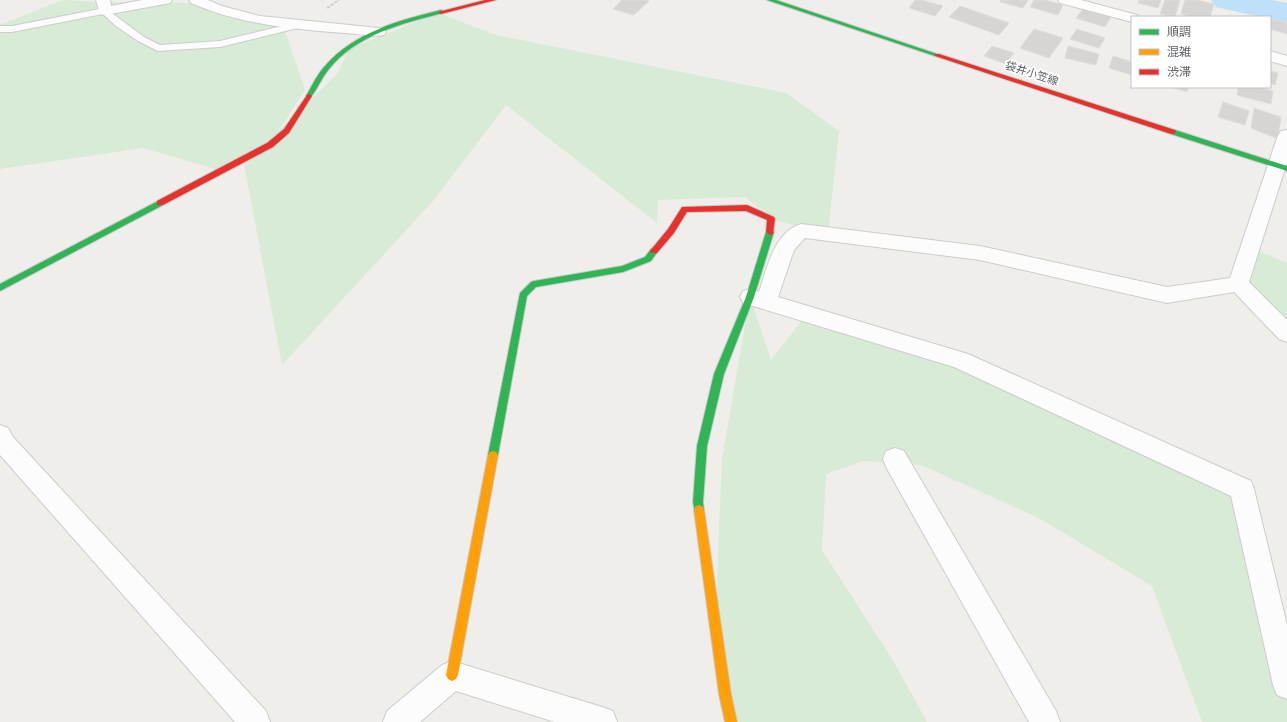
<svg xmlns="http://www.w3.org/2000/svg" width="1287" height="722" font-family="Montserrat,'Noto Sans JP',sans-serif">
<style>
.green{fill:#d8ebd6}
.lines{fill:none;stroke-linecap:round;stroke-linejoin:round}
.river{fill:#bfe0f9;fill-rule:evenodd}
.building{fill:#d6d5d3;stroke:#deddd9}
.lane-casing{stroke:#cbcccc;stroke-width:2}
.street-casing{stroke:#cbcccc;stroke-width:2}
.fast-casing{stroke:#cacacb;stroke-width:2}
.slow-casing{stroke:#cacacb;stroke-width:2}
.jam-casing{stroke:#cacacb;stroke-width:2}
.path{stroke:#cacfcc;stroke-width:2;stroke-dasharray:3 1.5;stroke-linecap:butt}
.lane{fill:#fdfcfc;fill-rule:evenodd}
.street{fill:#fdfcfc;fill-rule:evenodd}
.fast{fill:#30b455;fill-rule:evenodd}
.slow{fill:#ff9f0a;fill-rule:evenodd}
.jam{fill:#e5322d;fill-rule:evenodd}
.labels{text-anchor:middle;stroke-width:3.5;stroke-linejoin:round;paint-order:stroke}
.far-street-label{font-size:11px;fill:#5f6368;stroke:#fff}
</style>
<rect width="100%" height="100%" fill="#efeeea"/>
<!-- green -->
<g class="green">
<polygon points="63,0 104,2 203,3 283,25 305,90 278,131 294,117 337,74 349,49 438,13 496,35 786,93 839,131 828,234 771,219 745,197 658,200 657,223 506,105 433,201 282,365 244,164 222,171 143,148 0,169 0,25"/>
<polygon points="1256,250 1287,263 1287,333 1238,284"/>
<polygon points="750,297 771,360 807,314 988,373 1242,489 1287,685 1287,722 1202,722 1152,586 1039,518 921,465 863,461 826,474 822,550 894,662 927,722 734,722 715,628 722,459"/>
</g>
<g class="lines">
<!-- river -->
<polygon class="river" points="1211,0 1272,0 1287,3 1287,23 1270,19 1270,17 1261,17 1216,7"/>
</g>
<!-- building -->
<g class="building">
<polygon points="622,0 647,0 649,1 634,15 613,9"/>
<polygon points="915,0 922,0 943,6 935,16 909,8"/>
<polygon points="1001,0 1028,0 1023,8 1000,2"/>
<polygon points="1034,0 1045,0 1063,5 1058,15 1030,7"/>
<polygon points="1139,0 1161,0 1158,8 1138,3"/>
<polygon points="1165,0 1180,0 1175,17 1160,14"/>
<polygon points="1185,0 1196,0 1214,4 1210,17 1192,17 1181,14"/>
<polygon points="960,6 1009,23 999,35 949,17"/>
<polygon points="1083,9 1111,17 1105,27 1076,18"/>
<polygon points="1270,18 1287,23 1287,34 1270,29"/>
<polygon points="1034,29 1063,38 1049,58 1020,48"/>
<polygon points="1077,29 1105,38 1099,48 1070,39"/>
<polygon points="992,46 1014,53 1006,64 984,56"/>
<polygon points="1068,46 1099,54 1096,65 1065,58"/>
<polygon points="1113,56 1132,62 1132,75 1109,68"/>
<polygon points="1270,71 1278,73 1275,85 1270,83"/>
<polygon points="1170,87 1189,87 1187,92"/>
<polygon points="1238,87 1258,87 1273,91 1271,104 1237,95"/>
<polygon points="1223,102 1249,111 1245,125 1218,117"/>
<polygon points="1254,108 1281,117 1278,139 1251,128"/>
</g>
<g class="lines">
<!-- lane casing -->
<g class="lane-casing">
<polygon id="lane" points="105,8 144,37 160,45 220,41 303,21 307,24 306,26 220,47 158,51 138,41 116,26 103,14 12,32 0,32 0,26 12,26"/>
</g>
<!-- street casing -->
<g class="street-casing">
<g id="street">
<polygon points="96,0 110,0 111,6 142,0 172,0 170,3 165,4 105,15 100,14"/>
<path d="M189,0H208L222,6L260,16L379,28L384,29L386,32L384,35L379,36C315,30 250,29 191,3Z"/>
<polygon points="1058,0 1081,0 1137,15 1139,17 1132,17 1132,22 1060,3"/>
<polygon points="1270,51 1287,56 1287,66 1270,61"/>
<path d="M1287,130V162L1249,282L1287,320V342L1279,339L1234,292L1167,303L980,260L805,238L794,250L778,297L968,354L1251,481L1254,489L1287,625V699L1277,695L1273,685L1231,496L954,367L743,303L740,297L743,291L750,289L759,292C767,268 774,232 801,224L980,246L1167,287L1230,278L1278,135L1281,131Z"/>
<polygon points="0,425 8,428 13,437 266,711 270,722 235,722 0,455"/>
<polygon points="895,448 904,451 1056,711 1060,722 1029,722 886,467 883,459 886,451"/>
<polygon points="452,661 602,707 613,711 617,722 555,722 456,691 420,722 383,722 387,711 442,665"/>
</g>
</g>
<!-- fast casing -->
<g class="fast-casing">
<g id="fast">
<polygon points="767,0 776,0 940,55 935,56"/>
<path d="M441,10L443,11V13C403,23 356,35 329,69C322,77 318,88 311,97L309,98L306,96C312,86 317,74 326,65C355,32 400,20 441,10Z"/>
<polygon points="1171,130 1175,130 1287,166 1287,171 1171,134"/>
<polygon points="160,200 164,203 163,205 0,291 0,284"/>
<polygon points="770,229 774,232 754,297 724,374 707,446 703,502 704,510 703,513 699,515 695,513 693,502 697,446 714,374 746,297 766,232"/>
<polygon points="654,248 658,251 651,261 623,272 536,287 527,296 498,455 496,458 493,459 490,458 488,455 520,293 531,282 534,281 622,266 645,257 651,249"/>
</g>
</g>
<!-- slow casing -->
<g class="slow-casing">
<g id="slow">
<polygon points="493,451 496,452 498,455 458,675 456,679 452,681 448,679 446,675 488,455 490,452"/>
<polygon points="699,505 703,507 704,510 731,694 737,722 725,722 719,694 694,510 695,507"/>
</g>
</g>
<!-- jam casing -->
<g class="jam-casing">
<g id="jam">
<polygon points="485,0 496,0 441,14 438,12"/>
<polygon points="935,54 939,54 1175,130 1176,132 1173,134 1171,134 935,56"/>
<polygon points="309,94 312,96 289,133 273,147 163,205 157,205 157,201 267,143 284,129 307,95"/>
<polygon points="747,205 774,217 775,219 773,234 770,235 766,232 767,220 746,211 687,212 674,233 657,253 651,253 650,251 668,229 682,207"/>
</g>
</g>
<!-- path -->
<polyline class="path" points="327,8 339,0"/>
<!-- lane -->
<use href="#lane" class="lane"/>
<!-- street -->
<use href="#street" class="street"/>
<!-- fast -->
<use href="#fast" class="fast"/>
<!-- slow -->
<use href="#slow" class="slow"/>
<!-- jam -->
<use href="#jam" class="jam"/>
</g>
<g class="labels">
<!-- far-street labels -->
<g class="far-street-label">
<text transform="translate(1032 73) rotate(18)" y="4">袋井小笠線</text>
</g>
</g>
<!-- legend -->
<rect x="1131" y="16" width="140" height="72" fill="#ffffff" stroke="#bfc1c3"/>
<rect x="1139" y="29" width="20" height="6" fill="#30b455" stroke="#bfc1c3"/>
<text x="1167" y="36" font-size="12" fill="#5f6368">順調</text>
<rect x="1139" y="49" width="20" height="6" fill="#ff9f0a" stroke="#bfc1c3"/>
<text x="1167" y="56" font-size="12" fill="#5f6368">混雑</text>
<rect x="1139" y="69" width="20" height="6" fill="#e5322d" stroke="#bfc1c3"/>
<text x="1167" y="76" font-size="12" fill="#5f6368">渋滞</text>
</svg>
